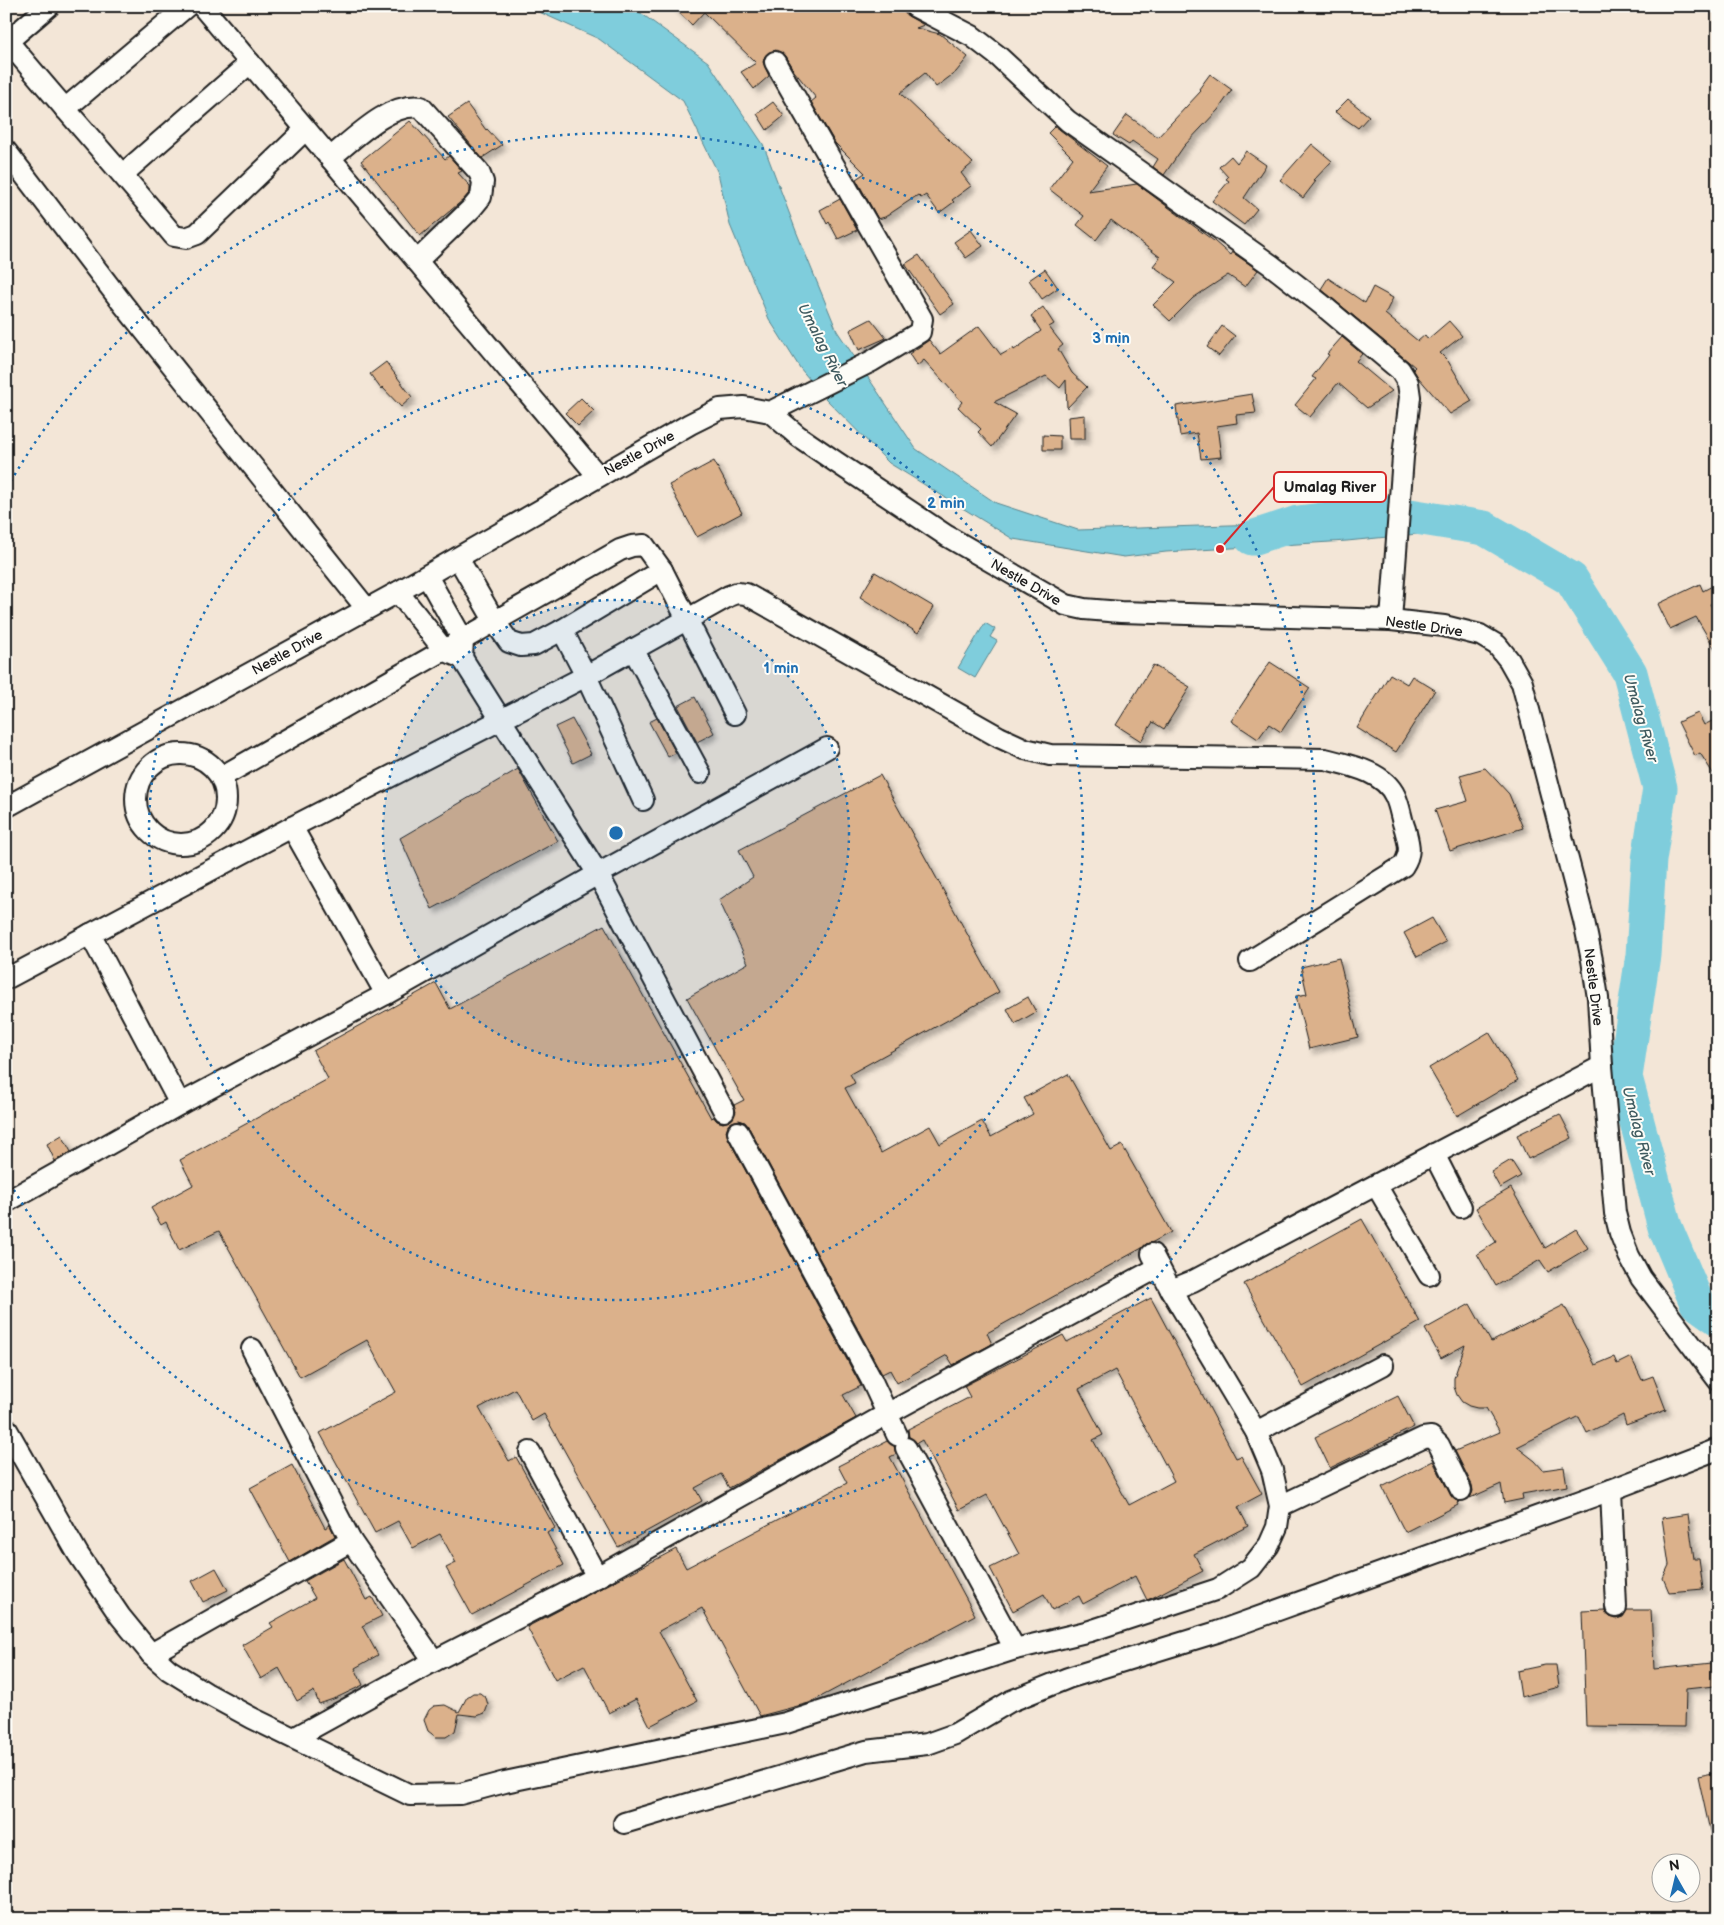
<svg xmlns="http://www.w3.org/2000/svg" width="1724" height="1925" font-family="'Balsamiq Sans',sans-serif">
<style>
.water{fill:#7fcddc;stroke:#57868f}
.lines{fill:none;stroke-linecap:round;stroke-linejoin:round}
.river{stroke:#7fcddc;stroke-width:35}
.building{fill:#dbb18b;stroke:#1c1c1c;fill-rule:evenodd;filter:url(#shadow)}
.minor-casing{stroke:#1c1c1c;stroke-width:24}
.minor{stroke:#fdfcf7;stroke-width:20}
.ring{fill:none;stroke:#1f6fb2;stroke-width:2.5;stroke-dasharray:2.5 5}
.labels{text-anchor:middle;stroke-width:4;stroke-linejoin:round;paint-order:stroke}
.street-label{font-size:14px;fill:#1c1c1c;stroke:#fdfcf7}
.water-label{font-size:15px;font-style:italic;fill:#3f5a5f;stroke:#fdfcf7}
.centre{fill:#1f6fb2;stroke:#fdfcf7;stroke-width:2.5}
.ring-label{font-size:15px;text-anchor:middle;font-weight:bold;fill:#1f6fb2;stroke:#fdfcf7;stroke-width:4;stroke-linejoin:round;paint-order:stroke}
.leader{fill:none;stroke:#d62828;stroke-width:2}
.callout-dot{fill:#d62828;stroke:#fdfcf7;stroke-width:2}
.callout{fill:#fdfcf7;stroke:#d62828;stroke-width:2}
.callout-label{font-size:15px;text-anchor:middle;font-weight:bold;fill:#1c1c1c}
</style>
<defs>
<filter id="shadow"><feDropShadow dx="4.5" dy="4.5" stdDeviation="2.5" flood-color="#0004"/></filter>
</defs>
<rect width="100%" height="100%" fill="#f3e6d7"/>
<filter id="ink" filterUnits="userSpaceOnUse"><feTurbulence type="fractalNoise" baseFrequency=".02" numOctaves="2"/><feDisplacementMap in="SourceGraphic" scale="10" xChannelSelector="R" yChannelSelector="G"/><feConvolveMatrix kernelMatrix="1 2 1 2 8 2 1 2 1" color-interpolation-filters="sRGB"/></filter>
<g filter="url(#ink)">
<!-- water -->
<g class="water">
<polygon points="526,6 631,6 708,62 763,144 796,231 837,331 916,449 996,503 1078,530 1351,521 1468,529 1347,541 1166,552 1124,557 1013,539 889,463 824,397 800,368 769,319 730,225 718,173 683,101 599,39"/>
<polygon points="985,623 995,629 990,637 997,641 975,678 958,668"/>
</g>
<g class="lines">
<!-- river -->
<polyline class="river" points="1252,538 1298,523 1385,512 1484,528 1571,579 1630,673 1660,788 1649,860 1643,955 1625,1077 1665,1227 1697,1303 1718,1318"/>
</g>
<!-- building -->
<g class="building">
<polygon points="672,6 902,6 904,12 908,16 924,25 916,28 940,34 968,57 956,72 936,87 925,73 900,93 973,163 961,173 971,186 952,200 954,202 939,213 926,195 921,198 918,195 885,217 878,219 856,179 865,173 835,143 811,102 816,98 794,71 785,56 776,50 770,52 765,56 763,62 769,76 754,89 741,72 756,63 704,12 692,25"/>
<polygon points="1210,74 1232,90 1218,110 1184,146 1164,175 1153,167 1158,159 1132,141 1129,145 1113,135 1127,115 1158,137 1201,91 1199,89"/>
<polygon points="1348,99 1369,116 1358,128 1335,112"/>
<polygon points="773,102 784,116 767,130 757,114"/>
<polygon points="467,104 486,130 487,129 502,145 482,158 448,117"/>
<polygon points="410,121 445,159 449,156 462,171 458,173 470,186 470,192 463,200 420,236 361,161"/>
<polygon points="1055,126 1107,166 1088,191 1137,184 1214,241 1230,255 1232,252 1258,270 1245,287 1228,275 1193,298 1170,321 1153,305 1176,282 1153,266 1160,257 1111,220 1096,240 1077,225 1084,216 1049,189 1073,158 1048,133"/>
<polygon points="1312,144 1332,161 1314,180 1316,181 1303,198 1280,180"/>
<polygon points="1246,151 1266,165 1244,198 1257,209 1244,225 1212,201 1229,181 1226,179 1228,177 1219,167 1231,156 1237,163"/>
<polygon points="840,199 857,230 838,239 829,222 827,224 820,210"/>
<polygon points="971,230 983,246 966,258 954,242"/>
<polygon points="919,255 954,304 940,314 905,264"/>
<polygon points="1045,269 1058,288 1042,299 1029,280"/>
<polygon points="1328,278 1365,303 1373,287 1393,298 1385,314 1418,341 1425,335 1428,339 1449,321 1462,336 1440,353 1448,361 1472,401 1450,414 1418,377 1413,369 1415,367 1321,289"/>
<polygon points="1043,307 1054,324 1049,327 1063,345 1058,349 1072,373 1087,387 1067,408 1066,380 1060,388 1046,376 994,402 1016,414 992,447 978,432 981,429 958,407 962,402 924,360 917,366 909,354 929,340 940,354 979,326 1001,355 1013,348 1014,350 1041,331 1031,316"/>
<polygon points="871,319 886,338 859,350 850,330"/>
<polygon points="1222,326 1235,336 1219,356 1207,347"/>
<polygon points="1342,337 1362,354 1356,361 1392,391 1367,408 1338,383 1310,417 1295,405 1316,379 1312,377 1329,355 1327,354"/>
<polygon points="386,362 412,397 401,407 382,387 381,389 370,374"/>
<polygon points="1252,394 1256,413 1236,415 1237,423 1217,426 1221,457 1201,459 1197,433 1180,436 1176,406"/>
<polygon points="581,398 594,411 578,426 565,413"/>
<polygon points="1085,415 1085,439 1069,439 1068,417"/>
<polygon points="1043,435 1060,436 1060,450 1043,450"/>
<polygon points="714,461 742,513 697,537 669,485"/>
<polygon points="875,572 934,607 918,633 860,597"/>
<polygon points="1718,583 1718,599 1710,604 1718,619 1718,654 1696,617 1670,629 1658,604 1700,584 1703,591"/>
<polygon points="1270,662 1310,688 1281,732 1269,724 1258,739 1231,721"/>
<polygon points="1153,665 1190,687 1164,729 1153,722 1141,741 1116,725"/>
<polygon points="1390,674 1407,684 1412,676 1435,690 1396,752 1357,728"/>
<polygon points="695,697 714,733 697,742 678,706"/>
<polygon points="1698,713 1704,725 1718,718 1718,781 1700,753 1695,756 1678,722"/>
<polygon points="657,718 676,753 668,757 649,722"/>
<polygon points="572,719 591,754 573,763 555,727"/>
<polygon points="1485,768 1509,794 1523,828 1450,851 1435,810 1468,801 1460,775"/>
<polygon points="518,769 558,841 432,909 400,838"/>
<polygon points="880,775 999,992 850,1074 855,1083 845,1088 881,1153 930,1126 940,1144 982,1121 991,1137 1033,1114 1024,1098 1068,1074 1111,1151 1122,1145 1171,1232 1153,1242 1146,1244 1142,1248 987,1333 992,1344 953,1365 947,1355 897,1383 890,1370 882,1374 748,1126 745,1122 739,1120 732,1122 728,1125 726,1131 728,1138 861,1386 843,1395 856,1418 729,1488 721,1474 695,1488 702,1501 618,1547 544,1414 532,1421 515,1389 479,1408 509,1461 516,1457 555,1528 547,1533 564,1565 472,1615 446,1568 456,1563 440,1534 413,1548 398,1521 375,1533 320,1433 396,1392 367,1340 300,1377 219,1231 179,1250 166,1222 161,1225 151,1208 193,1185 180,1160 328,1079 313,1051 436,983 450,1009 604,925 711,1118 714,1117 717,1121 723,1123 730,1121 736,1112 734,1105 744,1100 687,998 748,963 719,900 753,877 739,850"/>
<polygon points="1432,918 1446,942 1417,957 1404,933"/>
<polygon points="1339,958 1358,1037 1309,1049 1296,996 1307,994 1301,967"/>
<polygon points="1028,997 1036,1012 1015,1024 1007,1009"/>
<polygon points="1489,1032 1518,1080 1457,1116 1429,1068"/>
<polygon points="1560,1114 1572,1138 1528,1159 1517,1135"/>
<polygon points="62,1135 71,1152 55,1161 47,1144"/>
<polygon points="1511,1160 1521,1176 1500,1188 1491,1172"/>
<polygon points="1511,1188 1545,1248 1576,1229 1588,1248 1548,1272 1540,1260 1496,1286 1477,1254 1496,1242 1476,1208"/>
<polygon points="1362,1219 1420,1322 1303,1387 1244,1284"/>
<path d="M1151,1298L1236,1458L1241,1456L1262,1494L1238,1507L1248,1526L1194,1554L1203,1571L1152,1598L1147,1600L1135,1576L1083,1604L1079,1596L1052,1610L1044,1594L1013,1611L990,1568L1019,1554L987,1495L959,1510L922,1440L917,1443L909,1437L908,1429L970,1397L964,1386L1063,1335L1067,1342ZM1115,1370L1174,1481L1129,1505L1093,1440L1103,1435L1079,1389Z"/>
<polygon points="1470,1304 1491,1342 1564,1305 1595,1365 1614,1357 1617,1364 1631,1357 1642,1380 1653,1376 1666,1410 1626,1425 1623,1415 1587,1433 1579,1417 1577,1417 1517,1447 1535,1461 1543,1470 1564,1467 1567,1486 1522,1494 1523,1499 1504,1503 1501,1484 1470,1498 1473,1491 1472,1485 1455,1451 1500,1432 1486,1408 1477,1408 1469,1406 1462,1402 1457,1395 1454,1387 1454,1378 1465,1345 1441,1358 1425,1329"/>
<polygon points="1398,1396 1414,1427 1330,1468 1315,1437"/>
<polygon points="887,1441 894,1446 896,1454 890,1457 975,1615 809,1703 760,1716 702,1608 659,1631 697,1701 650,1726 636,1699 609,1713 584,1665 555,1680 527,1627 676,1549 686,1568 847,1483 838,1466"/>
<polygon points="1433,1461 1451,1496 1455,1500 1460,1502 1457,1503 1458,1505 1405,1532 1382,1487"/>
<polygon points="292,1465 325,1528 330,1525 335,1536 290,1562 250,1488"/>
<polygon points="1688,1514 1694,1559 1699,1559 1703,1589 1669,1592 1663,1578 1669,1565 1662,1518"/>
<polygon points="344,1559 366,1600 372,1597 382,1616 362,1626 378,1655 355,1668 363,1685 336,1698 319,1704 314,1691 297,1701 279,1668 261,1679 242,1645 273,1627 270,1623 315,1598 305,1581"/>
<polygon points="216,1568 228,1590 203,1602 192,1581"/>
<polygon points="1605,1610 1610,1617 1616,1619 1623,1617 1627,1610 1651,1610 1654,1669 1712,1663 1714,1686 1686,1689 1685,1727 1586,1726 1582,1611"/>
<polygon points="1545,1665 1556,1665 1559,1687 1521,1697 1517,1671"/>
<polygon points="473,1693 480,1693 486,1698 488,1705 485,1713 477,1716 459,1714 455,1731 446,1737 436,1737 428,1731 424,1720 429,1710 434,1706 445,1705 459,1712 467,1697"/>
<polygon points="1718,1772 1718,1835 1711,1836 1698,1776"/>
</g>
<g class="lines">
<!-- minor casing -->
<g class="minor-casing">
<g id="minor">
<polyline points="202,6 598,476"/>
<polyline points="914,6 972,36 998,56 1068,121 1271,265 1321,304 1400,370 1408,383 1410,397 1403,457 1391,620"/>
<path d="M6,39C61,106 119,169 174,236L186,238L197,234L305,130"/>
<polyline points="8,41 49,6"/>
<polyline points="65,109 187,6"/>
<polyline points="6,151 123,304 366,608"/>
<path d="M330,158C354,139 389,102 421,107L479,172L483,182L481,197L472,208L417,261"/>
<polyline points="123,174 250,63"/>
<polyline points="770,412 872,361 920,332 922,319 775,62"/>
<polyline points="458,558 495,622 509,642 521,646 534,645 562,630 662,570"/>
<polyline points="398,592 444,650 462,658 463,640 427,576"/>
<polyline points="562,630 586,676 643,800"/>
<polyline points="633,649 700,773"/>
<polyline points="462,658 598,874 724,1111"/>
<circle cx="181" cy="799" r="45"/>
<polyline points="221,777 620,550 632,546 644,545 662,570 735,714"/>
<polyline points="6,807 398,592 690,424 720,409 744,407 770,412 798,436 836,462 947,536 1066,605 1084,609 1121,612 1391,620 1444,626 1480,635 1497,645 1509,660 1522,683 1584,921 1592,960 1598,998 1602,1066 1615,1213 1620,1233 1629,1256 1641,1278 1718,1380"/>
<polyline points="292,827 386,994"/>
<polyline points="90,934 180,1104"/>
<path d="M6,979L292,827L586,676L729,596L737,593L746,594L999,737L1025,749L1050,755L1325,759C1348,765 1384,771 1395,796C1400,806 1401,819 1405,829C1409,845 1412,852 1403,866L1250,961"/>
<polyline points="738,1132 871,1379 897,1435"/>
<polyline points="1434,1154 1461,1207"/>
<polyline points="1376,1185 1429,1275"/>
<polyline points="6,1202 180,1104 386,994 598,874 827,748"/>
<polyline points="1171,1290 1193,1281 1602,1066"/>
<polyline points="252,1349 351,1541 434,1661"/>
<polyline points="6,1428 78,1554 120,1616 151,1654 169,1670 206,1693 252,1718 410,1795 460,1794 505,1782 786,1723 1015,1649 1090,1631 1218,1589 1251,1568 1269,1545 1277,1527 1280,1506 1272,1470 1256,1432 1171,1290 1152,1254"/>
<polyline points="1256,1432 1383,1365"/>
<polyline points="906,1448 1015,1649"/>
<polyline points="530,1452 597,1577"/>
<polyline points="1611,1490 1616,1607"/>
<polyline points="1280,1506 1423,1438 1431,1437 1439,1445 1461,1490"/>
<polyline points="151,1654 351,1541"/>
<polyline points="294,1738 434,1661 597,1577 887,1414 1159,1267"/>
<polyline points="624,1823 866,1751 927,1744 955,1734 1011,1701 1068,1678 1217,1632 1611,1490 1718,1449"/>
</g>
</g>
<!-- minor -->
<use href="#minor" class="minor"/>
</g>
</g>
<!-- distance rings -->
<circle cx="616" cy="833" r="233" fill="#1f6fb2" fill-opacity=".12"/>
<g class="ring">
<circle cx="616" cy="833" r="233"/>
<circle cx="616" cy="833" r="467"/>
<path d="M7 488A700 700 0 1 1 7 1178"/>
</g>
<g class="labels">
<!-- street labels -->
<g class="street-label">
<text transform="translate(639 453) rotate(-29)" y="5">Nestle Drive</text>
<text transform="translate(1026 582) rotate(30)" y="5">Nestle Drive</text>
<text transform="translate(1424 626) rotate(8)" y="5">Nestle Drive</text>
<text transform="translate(287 652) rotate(-29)" y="5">Nestle Drive</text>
<text transform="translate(1594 987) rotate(83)" y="5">Nestle Drive</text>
</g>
<!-- water labels -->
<g class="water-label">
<text transform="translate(823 345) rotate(63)" y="5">Umalag River</text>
<text transform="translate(1641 718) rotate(74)" y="5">Umalag River</text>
<text transform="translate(1639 1131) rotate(75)" y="5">Umalag River</text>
</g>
</g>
<circle cx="616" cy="833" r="8" class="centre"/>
<g class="ring-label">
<text x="1111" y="343">3 min</text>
<text x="946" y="508">2 min</text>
<text x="781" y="673">1 min</text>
</g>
<!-- callouts -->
<path class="leader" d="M1220 549L1274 487"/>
<circle class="callout-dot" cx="1220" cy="549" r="5"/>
<rect class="callout" x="1274" y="472" width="112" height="30" rx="5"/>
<g class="callout-label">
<text x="1330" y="492">Umalag River</text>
</g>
<!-- margin -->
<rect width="1724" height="1925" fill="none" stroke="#fdfcf7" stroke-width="25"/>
<rect x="12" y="12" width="1699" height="1900" fill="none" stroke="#1c1c1c" stroke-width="2" filter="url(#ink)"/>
<!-- north arrow -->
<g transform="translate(1676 1878) rotate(352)"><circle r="24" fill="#fdfcf7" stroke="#a3a29f"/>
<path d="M0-4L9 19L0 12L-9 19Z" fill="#1f6fb2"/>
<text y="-8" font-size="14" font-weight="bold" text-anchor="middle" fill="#1c1c1c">N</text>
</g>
</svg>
